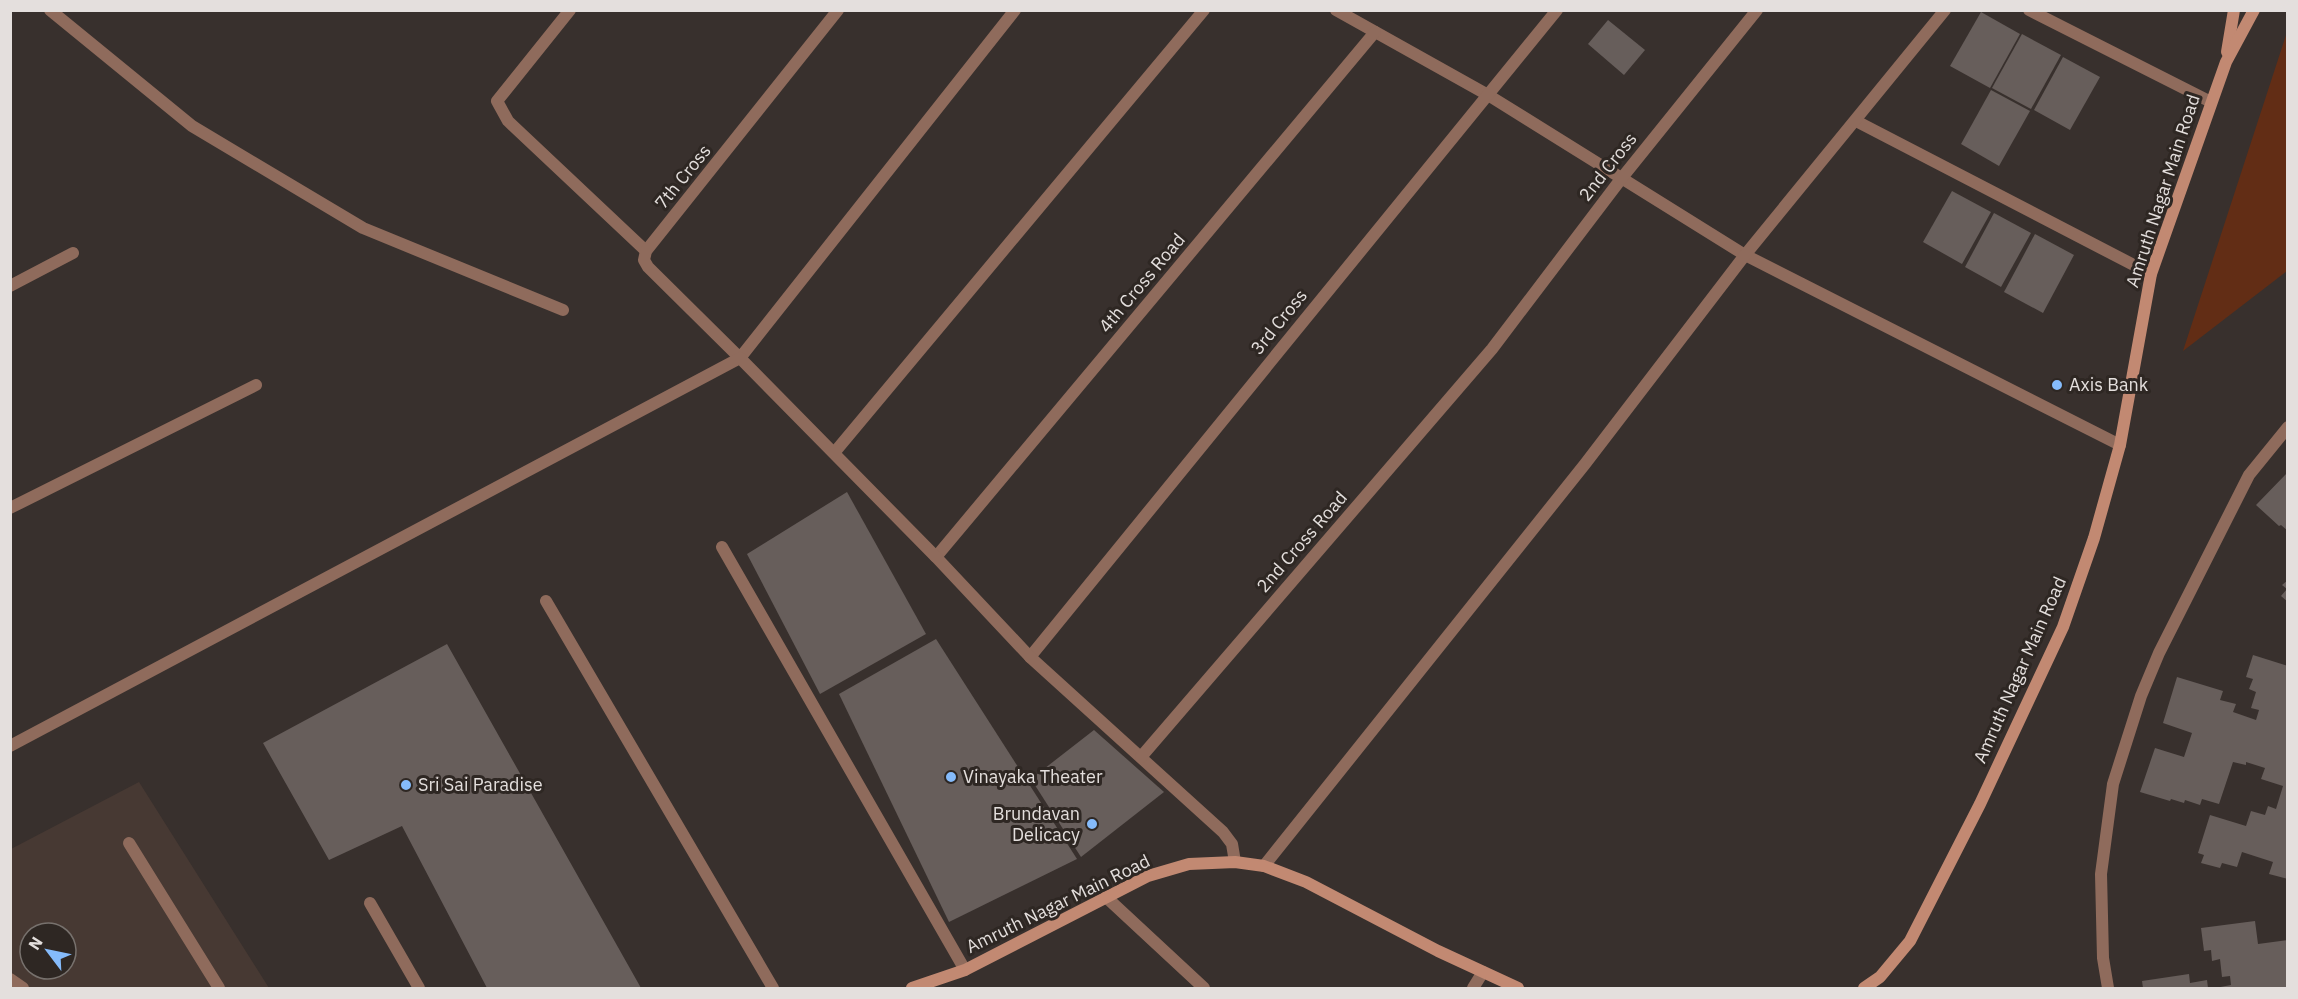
<svg xmlns="http://www.w3.org/2000/svg" width="2298" height="999" font-family="'IBM Plex Sans',sans-serif">
<style>
.built{fill:#473933;fill-rule:evenodd}
.green{fill:#622d15}
.building{fill:#675e5b}
.lines{fill:none;stroke-linecap:round;stroke-linejoin:round}
.lane{stroke:#8f6b5c;stroke-width:12}
.street{stroke:#8f6b5c;stroke-width:12}
.secondary{stroke:#c28972;stroke-width:12}
.poi-dot{fill:#85bbfb;stroke:#2e2723;stroke-width:2}
.labels{text-anchor:middle;stroke-width:6;stroke-linejoin:round;paint-order:stroke}
.street-label{font-size:18px;fill:#e4dfdd;stroke:#2e2723}
.poi-label{font-size:18px;fill:#e4dfdd;stroke:#2e2723;text-anchor:start}
</style>
<rect width="100%" height="100%" fill="#38302d"/>
<!-- built -->
<path class="built" d="M139,782L269,988H11V849ZM30,933H66V969H30Z"/>
<!-- green -->
<polygon class="green" points="2287,32 2287,271 2183,351"/>
<!-- building -->
<g class="building">
<polygon points="1981,12 2020,34 1990,88 1950,66"/>
<polygon points="1608,20 1645,50 1624,75 1588,44"/>
<polygon points="2022,34 2061,55 2031,109 1992,88"/>
<polygon points="2063,57 2100,77 2070,130 2034,110"/>
<polygon points="1991,90 2030,111 1999,166 1961,144"/>
<polygon points="1952,191 1991,212 1962,264 1923,242"/>
<polygon points="1994,213 2031,233 2001,287 1965,267"/>
<polygon points="2035,234 2074,255 2043,313 2004,292"/>
<polygon points="2288,472 2288,531 2281,525 2279,526 2256,505"/>
<polygon points="847,492 926,634 820,694 747,554"/>
<polygon points="2288,580 2288,602 2281,596 2287,589 2282,585"/>
<polygon points="936,639 1077,859 949,922 839,694"/>
<polygon points="447,644 641,988 487,988 402,826 329,860 263,743"/>
<polygon points="2253,655 2288,666 2288,879 2269,874 2273,862 2242,852 2237,867 2222,863 2220,868 2201,863 2204,855 2198,853 2210,815 2246,826 2251,811 2265,815 2268,806 2276,809 2283,786 2261,779 2265,768 2246,762 2246,765 2233,762 2219,804 2202,799 2200,805 2185,800 2184,803 2171,799 2170,801 2140,792 2155,748 2184,757 2192,733 2163,723 2177,677 2223,691 2220,700 2236,704 2233,712 2256,720 2259,710 2251,708 2256,692 2249,689 2253,679 2246,677"/>
<polygon points="1094,730 1164,792 1081,857 1031,779"/>
<polygon points="2255,921 2258,944 2288,940 2288,988 2215,988 2231,985 2230,976 2222,977 2220,959 2212,961 2211,950 2204,951 2201,928"/>
<polygon points="2189,974 2190,983 2207,980 2208,988 2143,988 2142,981"/>
</g>
<g class="lines">
<!-- lane -->
<g class="lane">
<polyline points="10,979 23,988"/>
<polyline points="1473,988 1483,972"/>
<polyline points="2108,988 2103,958 2101,874 2113,784 2141,696 2159,653 2249,475 2288,427"/>
</g>
<!-- street -->
<g class="street">
<polyline points="50,10 192,126 363,228 563,310"/>
<polyline points="570,10 497,101 508,121 646,251"/>
<polyline points="838,10 646,251 644,260 648,267 740,358 1015,10"/>
<polyline points="1336,10 1488,95 1745,255 2120,445"/>
<polyline points="2029,10 2211,102"/>
<polyline points="1856,121 2151,274"/>
<polyline points="10,286 73,253"/>
<polyline points="834,453 1204,10"/>
<polyline points="10,508 256,385"/>
<polyline points="722,547 965,970"/>
<polyline points="936,557 1375,32"/>
<polyline points="546,601 773,988"/>
<polyline points="1030,657 1557,10"/>
<polyline points="10,746 740,358 936,557 1030,657 1223,832 1232,844 1235,862"/>
<polyline points="1141,757 1492,349 1621,179 1757,10"/>
<polyline points="129,843 219,988"/>
<polyline points="1264,866 1585,464 1745,255 1945,10"/>
<polyline points="1106,897 1204,988"/>
<polyline points="370,903 419,988"/>
</g>
<!-- secondary -->
<g class="secondary">
<polyline points="2227,52 2234,10"/>
<polyline points="912,988 965,970 1148,876 1189,864 1235,862 1264,866 1306,882 1438,951 1518,988"/>
<polyline points="1864,988 1880,977 1910,941 1980,804 2063,627 2094,538 2120,445 2151,274 2226,62 2254,10"/>
</g>
</g>
<!-- markers -->
<g class="poi-dot">
<circle cx="2057" cy="385" r="6"/>
<circle cx="951" cy="777" r="6"/>
<circle cx="406" cy="785" r="6"/>
<circle cx="1092" cy="824" r="6"/>
</g>
<g class="labels">
<!-- street labels -->
<g class="street-label">
<text transform="translate(1608 167) rotate(-52)" y="6">2nd Cross</text>
<text transform="translate(683 177) rotate(-51)" y="6">7th Cross</text>
<text transform="translate(2163 191) rotate(-72)" y="6">Amruth Nagar Main Road</text>
<text transform="translate(1142 283) rotate(-50)" y="6">4th Cross Road</text>
<text transform="translate(1279 322) rotate(-51)" y="6">3rd Cross</text>
<text transform="translate(1302 542) rotate(-49)" y="6">2nd Cross Road</text>
<text transform="translate(2020 670) rotate(-66)" y="6">Amruth Nagar Main Road</text>
<text transform="translate(1058 904) rotate(-26)" y="6">Amruth Nagar Main Road</text>
</g>
<!-- poi labels -->
<g class="poi-label">
<text x="2069" y="391">Axis Bank</text>
<text x="963" y="783">Vinayaka Theater</text>
<text x="418" y="791">Sri Sai Paradise</text>
<text x="1080" y="820" text-anchor="end">Brundavan<tspan x="1080" dy="21">Delicacy</tspan></text>
</g>
</g>
<!-- border -->
<rect width="2298" height="999" fill="none" stroke="#e4dfdd" stroke-width="24"/>
<!-- north arrow -->
<g transform="translate(48 951) rotate(302)"><circle r="28" fill="#2e2723" stroke="#77716d" stroke-width="1.5"/>
<path d="M0-4.5L10 22L0 15L-10 22Z" fill="#85bbfb"/>
<text y="-9" font-size="16" font-weight="bold" text-anchor="middle" fill="#e4dfdd">N</text>
</g>
</svg>
